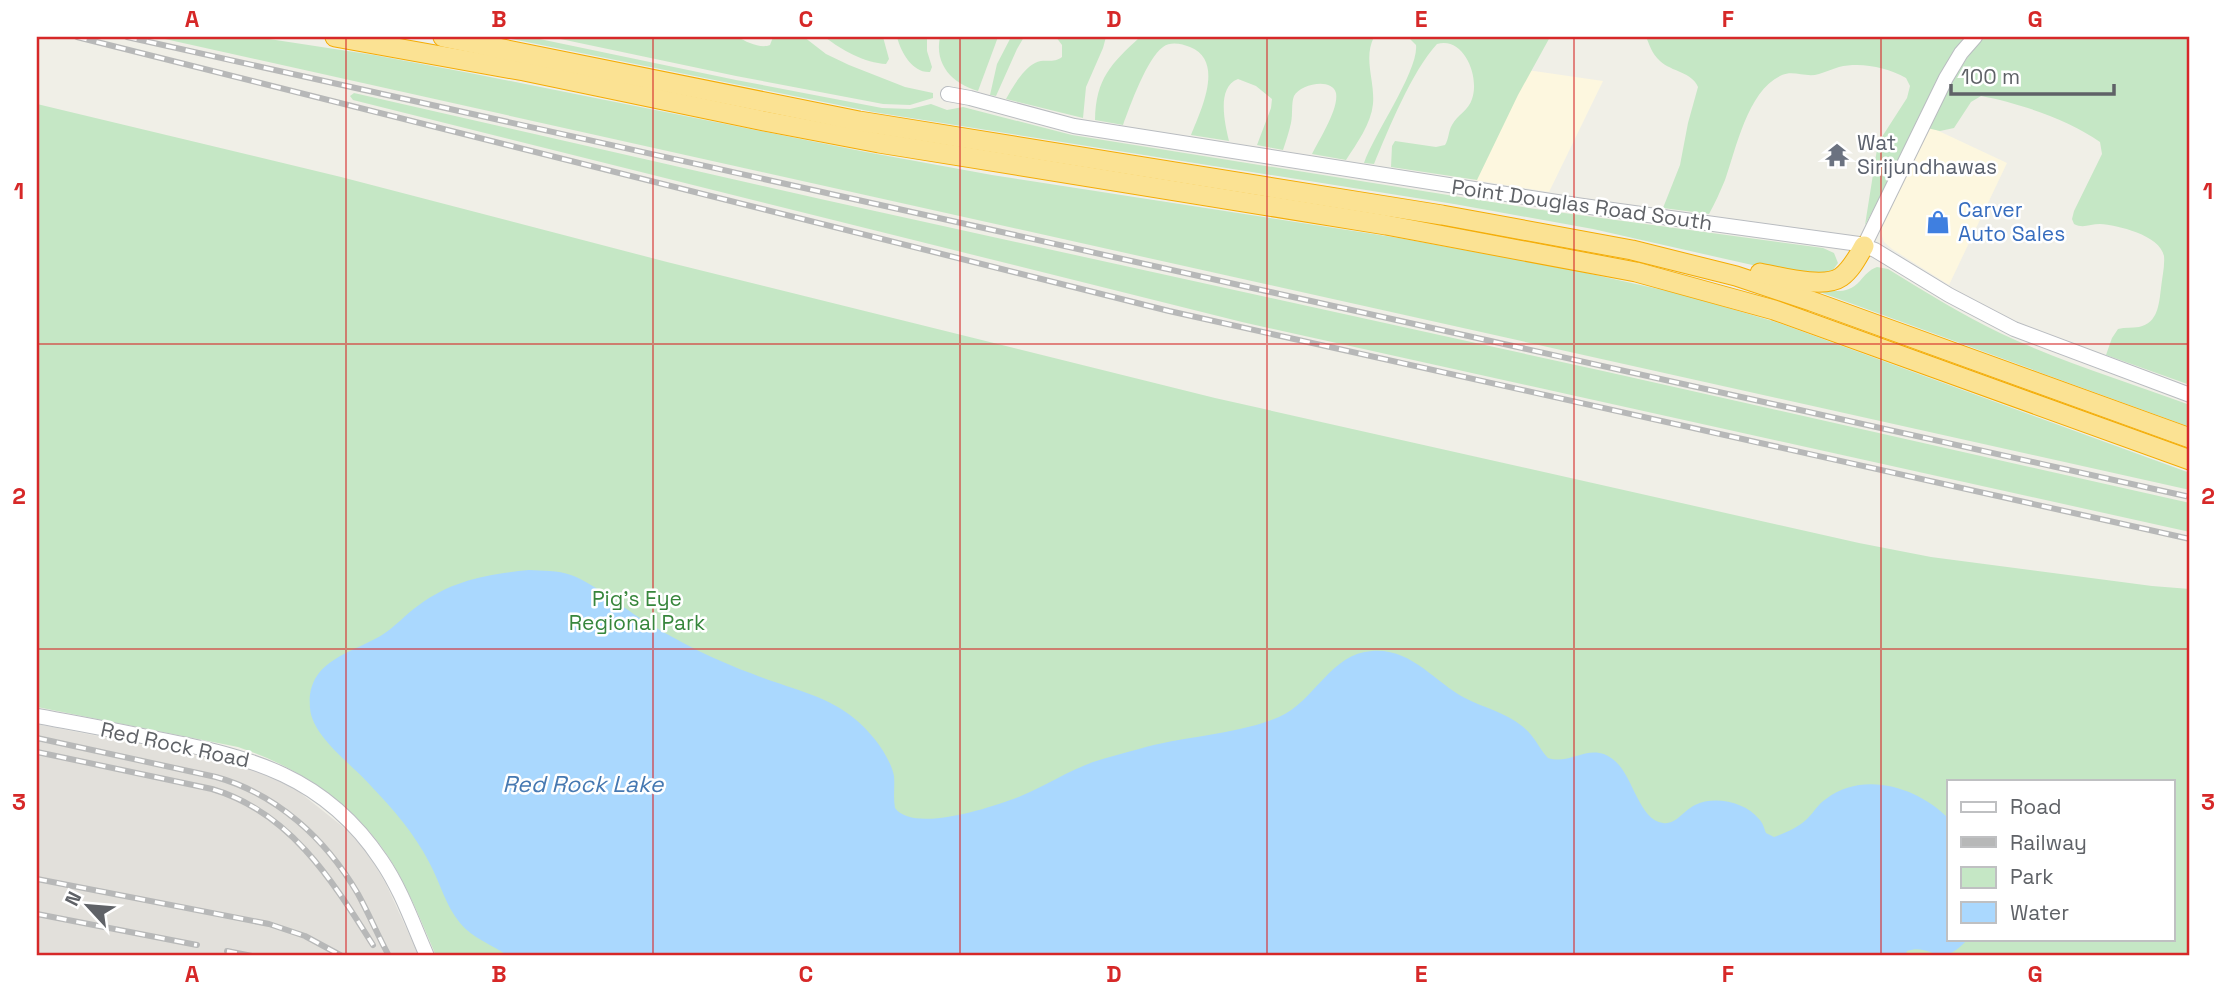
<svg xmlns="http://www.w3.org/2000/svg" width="2227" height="993" font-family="'Space Grotesk',sans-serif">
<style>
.commercial{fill:#fdf7df}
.industrial{fill:#e2e0db}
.green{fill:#c5e7c5;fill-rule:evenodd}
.water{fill:#aad8fe}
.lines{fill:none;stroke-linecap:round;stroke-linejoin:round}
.minor-casing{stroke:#b9bcc0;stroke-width:16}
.highway-casing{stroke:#f4ac04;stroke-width:21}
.minor{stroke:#fff;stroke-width:14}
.highway{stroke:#fbe293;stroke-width:19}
.rail-casing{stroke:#b7b8b8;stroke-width:6}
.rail{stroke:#fff;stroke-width:3.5;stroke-dasharray:10;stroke-linecap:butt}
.grid{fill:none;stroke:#d62828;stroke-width:2;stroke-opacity:0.55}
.labels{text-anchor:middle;stroke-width:5;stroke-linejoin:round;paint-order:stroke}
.worship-label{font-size:21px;fill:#5b616d;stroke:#fff;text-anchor:start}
.street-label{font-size:21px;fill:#5f6267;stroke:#fff}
.shop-label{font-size:21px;fill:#366cbe;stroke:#fff;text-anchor:start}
.park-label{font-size:21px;fill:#37863c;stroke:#fff}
.water-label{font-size:23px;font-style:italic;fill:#4578b1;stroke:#fff}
.neatline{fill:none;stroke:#d62828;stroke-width:2.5}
.grid-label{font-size:23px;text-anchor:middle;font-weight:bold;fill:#d62828}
</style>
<rect width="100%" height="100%" fill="#f0efe7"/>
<!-- commercial -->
<g class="commercial">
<polygon points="1527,70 1603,81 1549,192 1474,180"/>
<polygon points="1928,126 2007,163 1949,285 1892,249 1884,242 1881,233 1881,225"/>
</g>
<!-- industrial -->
<polygon class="industrial" points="37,724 229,762 270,776 298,791 347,830 368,853 386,884 419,956 37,956"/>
<!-- green -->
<g class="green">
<polygon points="156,37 256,37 374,55 475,74 866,152 992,175 1399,238 1573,270 1681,294 1779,323 2190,473 2190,490"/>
<polygon points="502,37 530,37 736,80 882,108 910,109 931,104 947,110 963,107 1072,135 1542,210 1823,248 1834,253 1838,263 1833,270 1823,273 1783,272 1593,229 1454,204 873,112"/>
<path d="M551,37H738C746,42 761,49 770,45L773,37H804L826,54L849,65L905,87L933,93V98L910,105L883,104L736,76Z"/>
<path d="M825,37H883L889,59L886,64C865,63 841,50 825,37Z"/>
<path d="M897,37H927V51L932,67L930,72C912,73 901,52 897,37Z"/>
<path d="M940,37H998L978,91C953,84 934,65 940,37Z"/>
<polygon points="1011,37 1024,37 1017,49 996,96 990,95 997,64"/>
<path d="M1056,37H1106L1103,48L1086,87L1083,118L1006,99C1012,88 1023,69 1035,63C1044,58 1053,64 1062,57V45Z"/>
<path d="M1140,37H1374C1363,59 1375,80 1373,104C1371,124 1357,143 1346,160L1312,154C1319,140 1339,109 1336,93C1332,77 1300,84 1294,96C1291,104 1293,114 1291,123C1289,132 1286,141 1283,150L1257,145L1271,108L1272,99L1256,86L1238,79C1216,87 1225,124 1229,141L1191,135C1201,110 1225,61 1190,47C1182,44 1171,41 1163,47C1147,58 1130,106 1123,125L1095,120C1096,78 1111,64 1140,37Z"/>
<path d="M1408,37H1550L1518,95L1477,180L1391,167L1392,146L1395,141L1436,147L1445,145C1449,139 1448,132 1452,125C1457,115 1469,110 1472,99C1480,77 1464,36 1437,44C1412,71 1388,130 1374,164L1364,163C1374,134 1419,70 1416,45Z"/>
<path d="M1646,37H1967L1865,225L1878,143L1907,98L1910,86L1906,78C1886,67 1861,62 1839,67C1832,69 1826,72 1819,74C1806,78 1794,70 1782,75C1748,89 1736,149 1725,180C1720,192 1715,203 1709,214L1663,208L1680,165L1688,123L1698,87C1692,72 1672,72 1660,61C1652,54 1650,46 1646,37Z"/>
<path d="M1983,37H2190V385L2106,355L2112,338L2118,329C2125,327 2132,328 2139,327C2158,323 2159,304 2161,288C2162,278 2165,266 2164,256C2160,235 2117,225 2100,224C2090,224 2083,229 2074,224L2072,219L2074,211L2102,154L2100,142C2069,120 2019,103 1981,96L1971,102L1954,128L1940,131L1927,128C1943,95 1960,65 1983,37Z"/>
<polygon points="354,93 825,200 1603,371 2190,503 2190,532 1242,322 353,100 350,96"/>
<path d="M37,104L341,177L667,262L1215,398L1859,543L1931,557L2152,586L2190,589V956H436C423,925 410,893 393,864C358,806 301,768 238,747L37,707ZM1949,781H2173V939H1949Z"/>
<path d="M1877,267L1888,269C1925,292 1961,314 2000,333C2061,362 2127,382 2190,405V427L1817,291V289C1834,291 1847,295 1860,281C1865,275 1869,270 1877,267Z"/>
</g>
<!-- water -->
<path class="water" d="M529,570C542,571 558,570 571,575C595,584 624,609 648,623C681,643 717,661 753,674C787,688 827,695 855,719C871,732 890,756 894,776C895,786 893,797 895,808C914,834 995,806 1021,796C1045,786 1068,771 1093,762C1108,757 1124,753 1139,749C1183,736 1237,735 1279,717C1314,702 1331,653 1372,651C1412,648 1434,682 1465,698C1484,708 1505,712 1522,726C1536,737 1538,747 1548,758C1572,766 1591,740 1615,761C1633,776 1639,820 1663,823C1676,825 1684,810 1695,805C1714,795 1746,802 1759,819C1763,823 1764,828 1766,833L1774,837C1785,833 1799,827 1807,819C1814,812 1818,804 1826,799C1864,770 1919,788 1949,819V939H1968C1938,972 1933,942 1907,951L1905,956H508C493,945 472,938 460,923C445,905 440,882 429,862C414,833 393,809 371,786C353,765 312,737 310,708C306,660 351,654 382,635C395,627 406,614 419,605C452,580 489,574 529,570Z"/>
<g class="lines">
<!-- minor casing -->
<g class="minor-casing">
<g id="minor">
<polyline points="948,94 970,98 1074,126 1583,206 1859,244 1875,250 1949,295 2014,329 2190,395"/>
<polyline points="1864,246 1946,78 1961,53 1975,37"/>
<path d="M37,716C77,723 117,731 158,739C251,757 325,776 381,860C401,889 413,924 427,956"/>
</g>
</g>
<!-- highway casing -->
<g class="highway-casing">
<g id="highway">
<polyline points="335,37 524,71 764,121 879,143 1386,225 1636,272 1774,310 2190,460"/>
<polyline points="443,37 859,121 1442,215 1632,250 1736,276 1811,301 2190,438"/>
<path d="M1760,273C1781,277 1824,289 1841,277C1852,269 1858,256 1864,246"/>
</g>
</g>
<!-- minor -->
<use href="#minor" class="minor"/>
<!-- highway -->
<use href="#highway" class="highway"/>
<!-- rail casing -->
<g class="rail-casing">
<g id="rail">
<polyline points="77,37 1169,311 2190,539"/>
<polyline points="127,37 2190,497"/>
<path d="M37,738L216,777C277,794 326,839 358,894C369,914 378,936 389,956"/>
<path d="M37,752L212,789C290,812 332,880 373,945"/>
<polyline points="37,879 269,924 305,936 342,956"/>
<polyline points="37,914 197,945"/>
<polyline points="227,951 252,956"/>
</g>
</g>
<!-- rail -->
<use href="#rail" class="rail"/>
</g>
<!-- grid -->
<path class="grid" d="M346,37V956M653,37V956M960,37V956M1267,37V956M1574,37V956M1881,37V956M37,344H2190M37,649H2190"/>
<!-- icons -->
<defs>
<g id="temple-bare" transform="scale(1.89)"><path d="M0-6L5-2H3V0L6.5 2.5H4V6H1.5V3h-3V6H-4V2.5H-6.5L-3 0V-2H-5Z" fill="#6b7280" stroke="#fff" stroke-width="2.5" paint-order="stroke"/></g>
<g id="shop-bare" transform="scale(1.89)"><path d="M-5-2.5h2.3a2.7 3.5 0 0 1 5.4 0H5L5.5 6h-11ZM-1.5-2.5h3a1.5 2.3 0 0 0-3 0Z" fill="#3f7fe0" stroke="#fff" stroke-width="2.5" paint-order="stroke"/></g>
</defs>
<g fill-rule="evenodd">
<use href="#temple-bare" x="1837" y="155"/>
<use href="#shop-bare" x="1938" y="222"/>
</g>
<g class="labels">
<!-- worship labels -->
<g class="worship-label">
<text x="1857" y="150">Wat<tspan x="1857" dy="24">Sirijundhawas</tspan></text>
</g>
<!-- street labels -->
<g class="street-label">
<text transform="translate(1582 205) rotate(8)" y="7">Point Douglas Road South</text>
<text transform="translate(175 745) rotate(12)" y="7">Red Rock Road</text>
</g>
<!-- shop labels -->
<g class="shop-label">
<text x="1958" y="217">Carver<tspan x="1958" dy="24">Auto Sales</tspan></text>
</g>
<!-- park labels -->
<g class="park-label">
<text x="637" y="606">Pig's Eye<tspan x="637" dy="24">Regional Park</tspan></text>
</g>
<!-- water labels -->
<g class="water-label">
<text x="583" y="792">Red Rock Lake</text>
</g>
</g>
<!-- border -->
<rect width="2227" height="993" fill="none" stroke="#ffffff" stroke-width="77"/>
<!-- legend -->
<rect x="1947" y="780" width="228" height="161" fill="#ffffff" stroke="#bfc0c2" stroke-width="2"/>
<rect x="1961" y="802" width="35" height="10" fill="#ffffff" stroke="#bfc0c2" stroke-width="2"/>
<text x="2010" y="814" font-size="21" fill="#5f6267">Road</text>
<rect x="1961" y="837" width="35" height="10" fill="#b7b8b8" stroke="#bfc0c2" stroke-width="2"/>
<text x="2010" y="850" font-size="21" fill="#5f6267">Railway</text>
<rect x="1961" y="867" width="35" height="21" fill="#c5e7c5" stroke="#bfc0c2" stroke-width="2"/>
<text x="2010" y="884" font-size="21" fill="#5f6267">Park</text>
<rect x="1961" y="902" width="35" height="21" fill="#aad8fe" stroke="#bfc0c2" stroke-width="2"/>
<text x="2010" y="920" font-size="21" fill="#5f6267">Water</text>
<!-- north arrow -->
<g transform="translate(88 906) rotate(296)" stroke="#ffffff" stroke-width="5" paint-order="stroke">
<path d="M0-5L12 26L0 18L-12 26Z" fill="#5f6267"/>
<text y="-10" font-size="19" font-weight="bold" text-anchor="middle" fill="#5f6267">N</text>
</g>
<!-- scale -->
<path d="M1951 84v10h163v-10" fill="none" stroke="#5f6267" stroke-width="3.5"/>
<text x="1961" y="84" font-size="21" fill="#5f6267" stroke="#ffffff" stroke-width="5" paint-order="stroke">100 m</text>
<rect x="38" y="38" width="2150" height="916" class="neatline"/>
<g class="grid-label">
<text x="192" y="27">A</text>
<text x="499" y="27">B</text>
<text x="806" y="27">C</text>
<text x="1114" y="27">D</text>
<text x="1421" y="27">E</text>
<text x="1728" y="27">F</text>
<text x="2035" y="27">G</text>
<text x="19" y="199">1</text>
<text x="2208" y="199">1</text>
<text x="19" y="504">2</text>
<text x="2208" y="504">2</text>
<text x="19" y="810">3</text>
<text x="2208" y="810">3</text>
<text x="192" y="982">A</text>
<text x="499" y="982">B</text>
<text x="806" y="982">C</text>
<text x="1114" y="982">D</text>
<text x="1421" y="982">E</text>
<text x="1728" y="982">F</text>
<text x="2035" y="982">G</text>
</g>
</svg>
